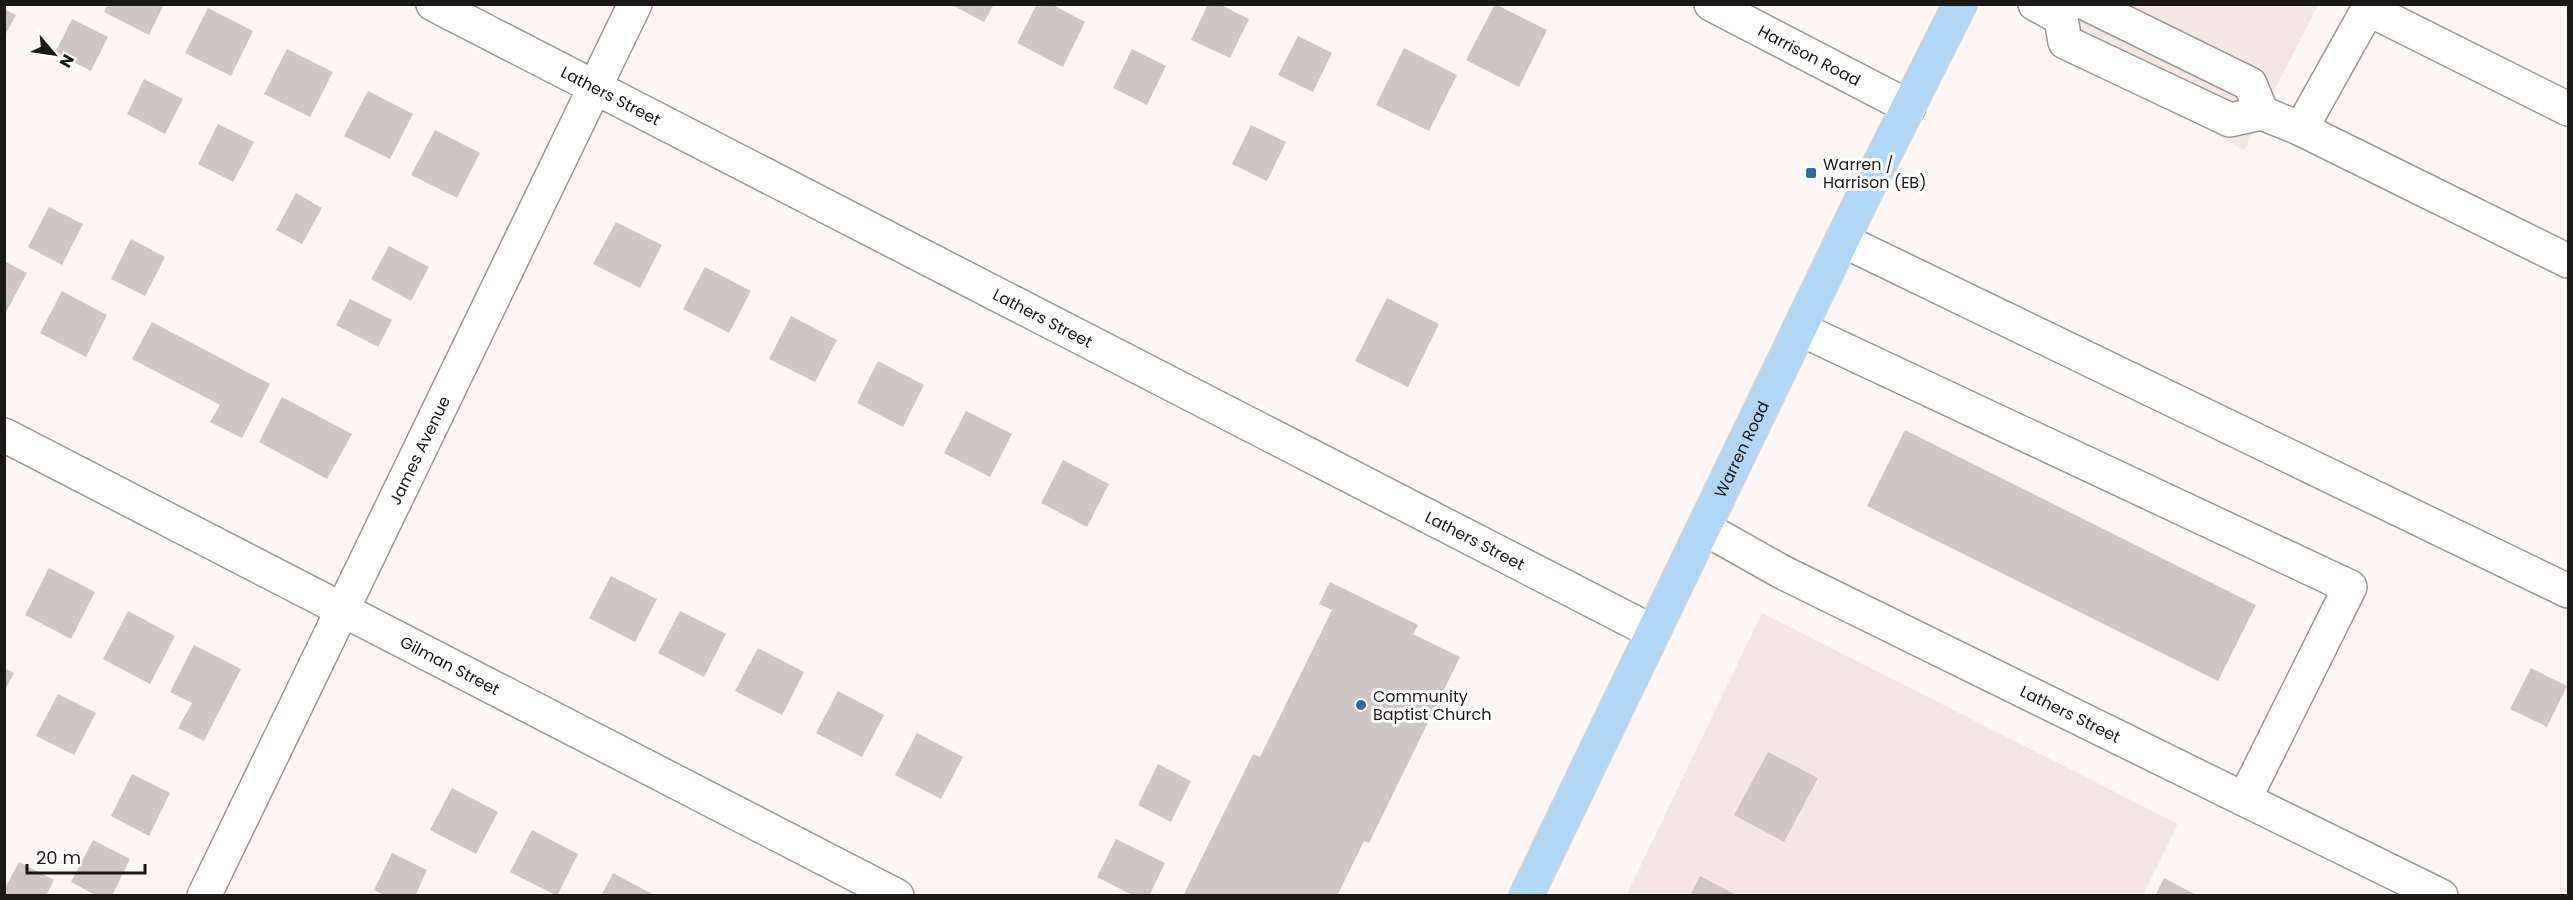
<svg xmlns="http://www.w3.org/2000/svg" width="2573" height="900" font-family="Poppins,sans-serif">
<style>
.built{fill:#f4e6e4}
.building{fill:#cfc6c5}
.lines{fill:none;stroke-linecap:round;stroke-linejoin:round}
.minor-casing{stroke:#9e9695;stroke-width:36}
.major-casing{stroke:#d6d5d5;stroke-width:36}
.minor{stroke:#fff;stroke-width:33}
.major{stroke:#b1d7f7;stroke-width:33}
.poi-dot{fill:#2a6da3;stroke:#fff;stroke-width:2}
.labels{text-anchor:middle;stroke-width:6;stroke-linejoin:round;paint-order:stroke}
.street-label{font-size:16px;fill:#1b1818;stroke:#fff}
.poi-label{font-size:16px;fill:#1b1818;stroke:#fff;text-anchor:start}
</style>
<rect width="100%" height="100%" fill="#fef7f6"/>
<!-- built -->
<g class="built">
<polygon points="2062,5 2318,5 2244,150 2044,40"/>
<polygon points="1762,613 2178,824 2143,895 1626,896"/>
</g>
<!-- building -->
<g class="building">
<polygon points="108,4 164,4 149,35 104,12"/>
<polygon points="950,4 994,4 984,22"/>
<polygon points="1037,4 1051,4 1085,22 1063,67 1017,43"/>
<polygon points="1208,4 1219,4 1249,19 1230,58 1191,40"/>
<polygon points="1495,4 1547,30 1519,87 1466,60"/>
<polygon points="208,8 253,31 231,76 185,53"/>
<polygon points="4,9 16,15 4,37"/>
<polygon points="72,19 108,37 91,71 55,53"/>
<polygon points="1298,36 1332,53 1313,92 1278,75"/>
<polygon points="1404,48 1457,75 1429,131 1376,105"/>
<polygon points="287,49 333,72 310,117 264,94"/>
<polygon points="1132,49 1166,66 1147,105 1113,88"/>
<polygon points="144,79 183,99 165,134 127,114"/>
<polygon points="368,91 413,114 390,159 344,136"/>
<polygon points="218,124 254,142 233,182 198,164"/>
<polygon points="1251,125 1286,142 1267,181 1232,164"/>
<polygon points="435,130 480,153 457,198 411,175"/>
<polygon points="296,193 322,208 302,244 276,230"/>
<polygon points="49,207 83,224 62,265 28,247"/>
<polygon points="616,222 662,245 640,288 593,264"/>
<polygon points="131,239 165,257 145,296 111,279"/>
<polygon points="389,246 429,267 411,301 371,279"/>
<polygon points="4,261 27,273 4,316"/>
<polygon points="705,267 751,291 729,333 683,309"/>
<polygon points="62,291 107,315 86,357 40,333"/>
<polygon points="1387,298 1439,324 1408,387 1355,361"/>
<polygon points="350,299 392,320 378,347 336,325"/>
<polygon points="791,316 837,340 815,382 769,359"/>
<polygon points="152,322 270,384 242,438 210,422 220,405 132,359"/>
<polygon points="878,361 924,385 903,427 857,403"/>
<polygon points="282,397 352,434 327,479 259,442"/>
<polygon points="966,411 1012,434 990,477 944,453"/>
<polygon points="1905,430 2256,605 2218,681 1867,506"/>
<polygon points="1063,460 1109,484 1087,527 1041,503"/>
<polygon points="49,568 95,592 71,639 25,615"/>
<polygon points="611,576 657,599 635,642 589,618"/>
<polygon points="1330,582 1418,625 1413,634 1460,657 1369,843 1364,841 1337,896 1183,896 1253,754 1260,757 1332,610 1319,604"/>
<polygon points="128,611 175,636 150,684 103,659"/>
<polygon points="680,611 726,634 704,677 658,653"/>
<polygon points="194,645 241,669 204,741 178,728 192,703 170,692"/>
<polygon points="758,648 804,672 782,715 735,691"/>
<polygon points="4,668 14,673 4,692"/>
<polygon points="2531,668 2567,686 2547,727 2510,709"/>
<polygon points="838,691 884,715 862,757 816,733"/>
<polygon points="58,694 96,713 74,755 36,736"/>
<polygon points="917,733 963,757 941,799 895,775"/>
<polygon points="1768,752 1818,778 1784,842 1734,815"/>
<polygon points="1158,764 1191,781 1171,822 1138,805"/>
<polygon points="132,774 170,793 149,836 111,816"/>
<polygon points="452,788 498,812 476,854 430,830"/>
<polygon points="532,830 578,854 557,896 510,872"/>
<polygon points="1116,839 1165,863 1149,896 1134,896 1097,877"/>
<polygon points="93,840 130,859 112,896 97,896 71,882"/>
<polygon points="392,853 427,870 415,896 386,896 374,890"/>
<polygon points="19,862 54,880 46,896 4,896 4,890"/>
<polygon points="613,873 656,896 601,896"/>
<polygon points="1700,876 1738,896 1690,896"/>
<polygon points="2164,878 2198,896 2155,896"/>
</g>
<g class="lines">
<!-- minor casing -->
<g class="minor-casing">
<g id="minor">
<path id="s1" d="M433,4L1653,632"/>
<path id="s2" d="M1711,4L1909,107"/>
<polyline points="2035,4 2061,18"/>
<polyline points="2087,4 2250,84 2262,113"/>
<polyline points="2061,18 2065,42 2230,120 2262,113 2301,129 2568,261"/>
<polyline points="2301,129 2368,9 2568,109"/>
<polyline points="1842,240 2568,591"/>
<polyline points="1800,329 2350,587 2245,798"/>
<path id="s3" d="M4,435L897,896"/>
<path id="s4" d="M1704,528L1782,572L2441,896"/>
<path id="s5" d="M204,896L635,4"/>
</g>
</g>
<!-- major casing -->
<g class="major-casing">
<g id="major">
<path id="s6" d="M1526,896L1863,197L1960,4"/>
</g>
</g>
<!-- minor -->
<use href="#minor" class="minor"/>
<!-- major -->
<use href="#major" class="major"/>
</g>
<!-- markers -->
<g class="poi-dot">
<rect x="1805" y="167" width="12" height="12" rx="3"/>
<circle cx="1361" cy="705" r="6"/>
</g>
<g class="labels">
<!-- street labels -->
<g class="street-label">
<text dy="6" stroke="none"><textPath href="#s2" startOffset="111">Harrison Road</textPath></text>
<text dy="6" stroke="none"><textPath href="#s1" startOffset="200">Lathers Street</textPath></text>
<text dy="6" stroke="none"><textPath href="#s1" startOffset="686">Lathers Street</textPath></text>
<text dy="6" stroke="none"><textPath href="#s6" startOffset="496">Warren Road</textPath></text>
<text dy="6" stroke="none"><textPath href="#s5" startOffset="495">James Avenue</textPath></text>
<text dy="6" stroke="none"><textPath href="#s1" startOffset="1172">Lathers Street</textPath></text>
<text dy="6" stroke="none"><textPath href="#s3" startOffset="502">Gilman Street</textPath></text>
<text dy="6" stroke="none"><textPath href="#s4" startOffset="411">Lathers Street</textPath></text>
</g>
<!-- poi labels -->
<g class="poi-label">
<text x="1823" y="170">Warren /<tspan x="1823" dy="18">Harrison (EB)</tspan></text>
<text x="1373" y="702">Community<tspan x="1373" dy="18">Baptist Church</tspan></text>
</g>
</g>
<!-- border -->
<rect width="2573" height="900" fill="none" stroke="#1b1818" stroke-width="12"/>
<!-- north arrow -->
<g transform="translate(54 54) rotate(119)" stroke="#ffffff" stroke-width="4.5" paint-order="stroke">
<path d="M0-4.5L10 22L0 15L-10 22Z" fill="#1b1818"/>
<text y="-9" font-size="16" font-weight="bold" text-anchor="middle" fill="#1b1818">N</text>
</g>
<!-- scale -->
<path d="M27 864v9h118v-9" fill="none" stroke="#1b1818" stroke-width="3"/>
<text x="36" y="864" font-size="18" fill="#1b1818" stroke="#ffffff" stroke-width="4.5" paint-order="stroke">20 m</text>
</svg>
